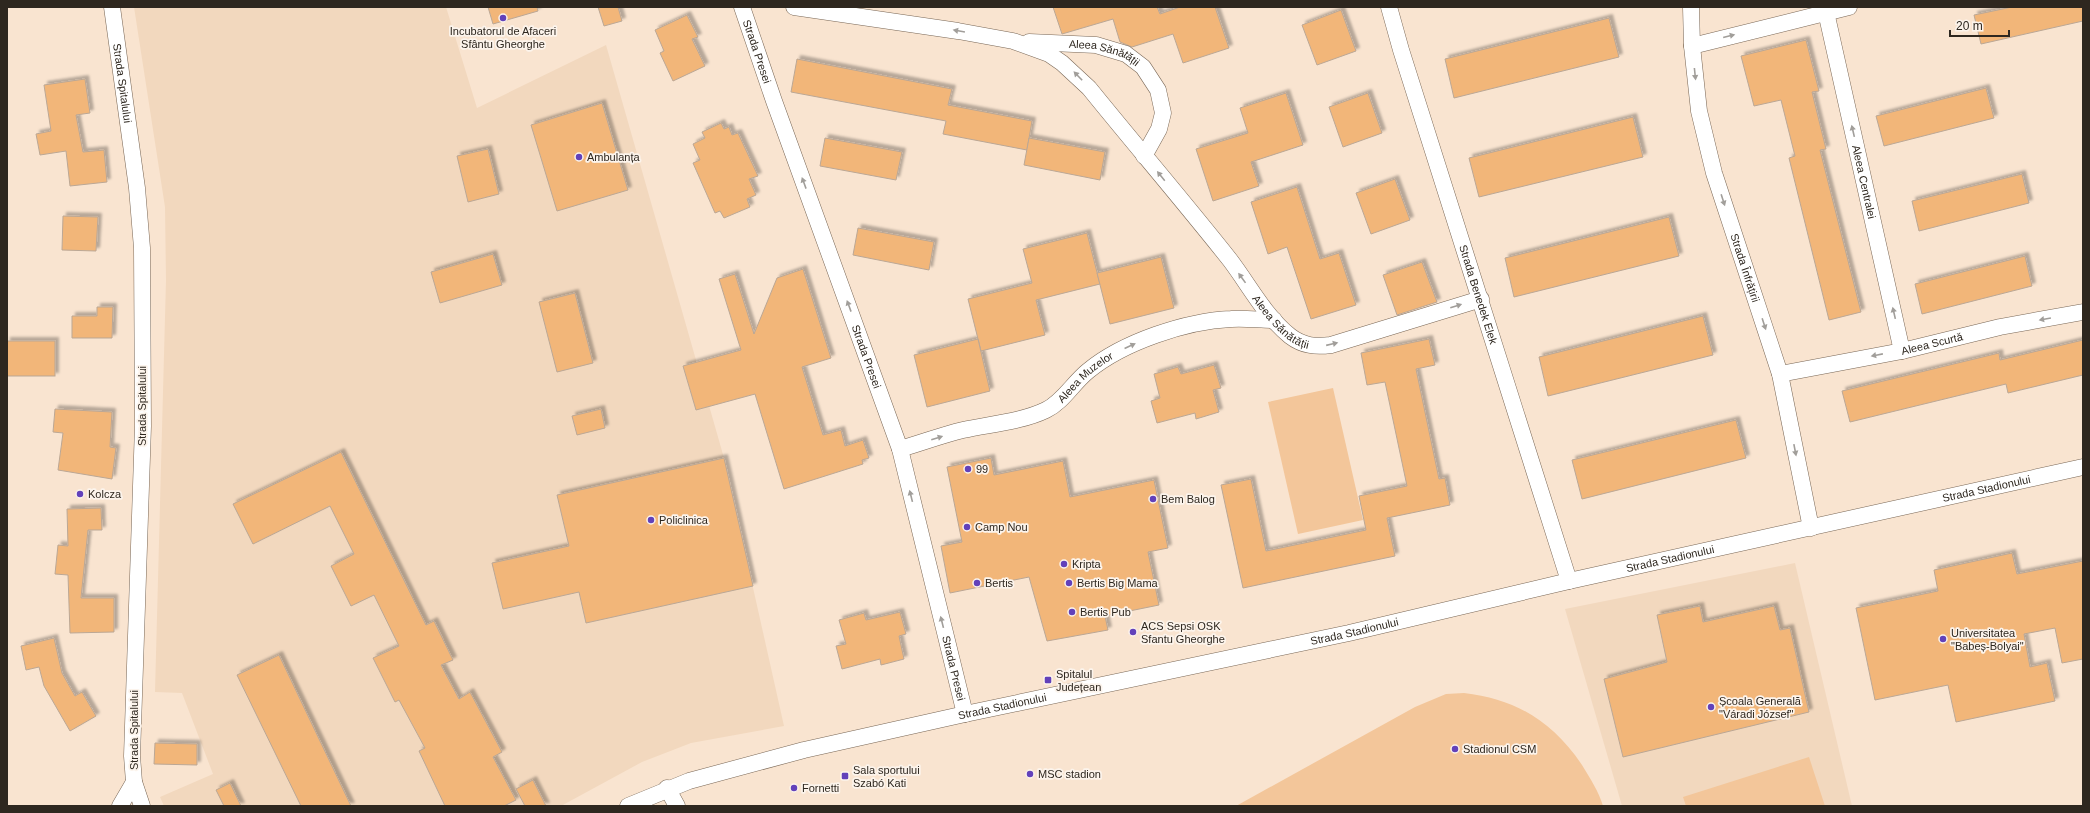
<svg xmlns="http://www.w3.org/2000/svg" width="2090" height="813" font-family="Arial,sans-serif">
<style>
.built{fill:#f2d8be}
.green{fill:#f3c69a}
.building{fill:#f2b679;stroke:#bba795;filter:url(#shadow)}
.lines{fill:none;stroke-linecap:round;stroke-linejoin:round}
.minor-casing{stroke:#796756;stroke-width:17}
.minor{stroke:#fff;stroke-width:16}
.oneway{fill:#a19e9a}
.poi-dot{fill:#6241ba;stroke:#fcf4ec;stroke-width:1.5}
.labels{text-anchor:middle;stroke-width:3.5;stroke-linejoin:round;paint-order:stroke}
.poi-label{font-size:11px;fill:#2e271f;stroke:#fcf4ec;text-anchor:start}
.street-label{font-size:11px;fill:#2e271f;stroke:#fcf4ec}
</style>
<defs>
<filter id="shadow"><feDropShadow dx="3.5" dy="-3.5" stdDeviation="1" flood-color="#0004"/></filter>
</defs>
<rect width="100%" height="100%" fill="#f9e4d0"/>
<!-- built -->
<g class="built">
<polygon points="134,7 446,7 477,108 606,45 724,458 784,726 691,743 642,762 561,806 164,806 160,797 213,774 182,693 155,692 166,280 165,207"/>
<polygon points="1795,563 1852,806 1622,806 1565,609"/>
</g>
<!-- green -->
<g class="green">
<polygon points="1333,388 1363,520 1298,534 1268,402"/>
<path d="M1464,693C1516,699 1552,721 1582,765C1590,778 1599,792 1603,806H1236L1415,707L1446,694Z"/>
<polygon points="1809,757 1825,806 1686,806 1683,797"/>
</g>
<!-- building -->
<g class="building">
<polygon points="488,7 537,7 538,11 493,24"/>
<polygon points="598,7 618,7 622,21 604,26"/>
<polygon points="1053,7 1157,7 1160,14 1180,7 1215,7 1229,48 1183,63 1173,34 1132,47 1120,42 1113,19 1062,34"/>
<polygon points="2012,7 2083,7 2083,21 1981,44 1974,15"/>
<polygon points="1341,10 1356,51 1317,65 1302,25"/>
<polygon points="687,15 698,37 692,39 705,66 673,81 660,53 664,51 655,30"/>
<polygon points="1609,18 1619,57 1454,98 1445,59"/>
<polygon points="1806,40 1819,91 1812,92 1826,149 1820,150 1861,312 1829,320 1789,158 1795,156 1781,100 1754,106 1741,56"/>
<polygon points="797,59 952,89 948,105 1032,121 1027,150 943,134 946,121 791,92"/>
<polygon points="85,79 90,113 76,115 83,152 104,150 107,182 70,186 66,151 40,155 36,134 51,131 44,85"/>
<polygon points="1986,88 1994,118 1884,146 1876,116"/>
<polygon points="1286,93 1303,145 1251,162 1259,186 1213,201 1196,149 1248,133 1240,108"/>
<polygon points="1368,93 1382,133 1343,147 1329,107"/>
<polygon points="602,103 628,190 557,211 531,125"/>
<polygon points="1633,117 1643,157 1479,197 1469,158"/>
<polygon points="721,123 724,129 729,127 732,135 738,133 758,176 749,179 756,195 747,199 750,207 724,218 720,211 715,213 693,163 700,160 693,144 705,138 702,132"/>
<polygon points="825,138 902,152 896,180 820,166"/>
<polygon points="1029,138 1105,152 1100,180 1024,165"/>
<polygon points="488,149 499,194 468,202 457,156"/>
<polygon points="2022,174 2029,203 1919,231 1912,201"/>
<polygon points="1395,179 1410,220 1371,234 1356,193"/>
<polygon points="1297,187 1320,259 1339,253 1356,305 1311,319 1287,247 1268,254 1251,202"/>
<polygon points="63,216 98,217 96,251 62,250"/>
<polygon points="1669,217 1679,256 1514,297 1505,258"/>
<polygon points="858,228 934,242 929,270 853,255"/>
<polygon points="1087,233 1100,284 1036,300 1045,335 981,351 968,299 1032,283 1023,249"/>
<polygon points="493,254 502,285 440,303 431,272"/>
<polygon points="2025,256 2032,286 1922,314 1915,284"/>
<polygon points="1161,257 1174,308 1110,324 1097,273"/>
<polygon points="1422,262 1437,302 1397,315 1383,275"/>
<polygon points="803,269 831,358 802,367 823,435 841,430 845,446 863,440 869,458 862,460 863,464 784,489 755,394 696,410 683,366 741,350 719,279 735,274 754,334 777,278"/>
<polygon points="575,293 593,363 557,372 539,302"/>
<polygon points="97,307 113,307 112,338 72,338 72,316 97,316"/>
<polygon points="1703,316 1713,355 1548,396 1539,357"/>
<polygon points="978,339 990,391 927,407 914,355"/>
<polygon points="1429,339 1435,365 1416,369 1439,479 1445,478 1450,505 1387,518 1395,556 1243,588 1221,485 1251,479 1266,551 1366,530 1359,496 1407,486 1385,382 1367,385 1361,353"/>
<polygon points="2083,340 2083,375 2008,393 2006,384 1850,422 1842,391 1999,353 2000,360"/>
<rect x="7" y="341" width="48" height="35"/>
<polygon points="1214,365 1221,388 1213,390 1219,412 1196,419 1195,413 1157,423 1151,401 1160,398 1154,374 1178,367 1181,374"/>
<polygon points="55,409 112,412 110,447 116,448 112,479 58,470 63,433 53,432"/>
<polygon points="601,409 605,428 577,435 572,416"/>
<polygon points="1736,420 1746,458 1582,499 1572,460"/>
<polygon points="341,452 426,625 434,621 453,660 441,665 459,699 470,692 502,752 493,757 516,800 504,806 445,806 419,751 425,748 399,700 395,702 373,658 399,646 374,595 351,606 331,566 354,554 330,506 253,544 233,504"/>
<polygon points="724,458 753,586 586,623 579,592 503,609 492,563 569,546 557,495"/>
<polygon points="991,458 994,475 1063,461 1070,497 1154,480 1168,548 1148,552 1159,605 1105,616 1108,630 1047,641 1029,577 950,593 941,546 962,542 947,467"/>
<polygon points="101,508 102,530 88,530 81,598 114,598 114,632 70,633 68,575 55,574 58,545 68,546 67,509"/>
<polygon points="2012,553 2017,574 2083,561 2083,659 2062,663 2055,628 2024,634 2030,667 2047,663 2055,701 1956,722 1948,685 1875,700 1856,608 1938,591 1934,570"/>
<polygon points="1700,606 1703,622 1774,606 1780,630 1790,628 1809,712 1623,757 1604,679 1667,662 1657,615"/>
<polygon points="900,612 906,634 899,636 904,659 881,665 880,659 842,669 836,646 846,644 839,620 864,613 866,620"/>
<polygon points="54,638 62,673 75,696 82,692 96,716 70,731 44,686 39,667 26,670 21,646"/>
<polygon points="279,655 351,806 301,806 237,675"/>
<polygon points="155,743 197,744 197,765 154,764"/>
<polygon points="533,780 546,806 525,806 516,789"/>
<polygon points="230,783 241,806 224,806 216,790"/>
</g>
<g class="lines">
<!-- minor casing -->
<g class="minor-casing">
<g id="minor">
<path id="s1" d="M112,7L137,188L142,248L143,426L132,756L134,782L142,806"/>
<path id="s2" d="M742,7L774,101L900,449L965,714"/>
<path id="s3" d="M794,7L958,31L1013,41L1049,54L1062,63L1089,88C1136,146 1184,202 1230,260C1249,285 1265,316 1290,336C1303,346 1316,347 1331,345L1481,299"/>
<path id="s4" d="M1389,7L1401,50L1569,581"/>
<path id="s5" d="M1691,7L1692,46L1699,111L1714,173L1780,374L1811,528"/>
<path id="s6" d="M1826,12L1902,351"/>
<path id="s7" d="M1029,42L1096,45L1126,54L1143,67L1158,90L1163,113L1159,129L1144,156"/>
<polyline points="1692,46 1849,7"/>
<path id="s8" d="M1780,374L1902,351L2000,327L2083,312"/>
<path id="s9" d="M900,449C921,443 942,435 963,430C990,424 1021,422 1046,410C1063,402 1073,383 1088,371C1123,342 1186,321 1231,319C1245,318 1260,320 1274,320"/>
<polyline points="667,788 677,806"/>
<polyline points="120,806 134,782"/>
<path id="s10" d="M628,806L689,781L804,750L965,714L1349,633L1569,581L2083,467"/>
</g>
</g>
<!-- minor -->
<use href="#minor" class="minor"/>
</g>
<!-- one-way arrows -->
<defs><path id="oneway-solid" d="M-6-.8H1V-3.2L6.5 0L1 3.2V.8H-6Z"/></defs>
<g class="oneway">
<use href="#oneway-solid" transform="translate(959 31) rotate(-170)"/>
<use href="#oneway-solid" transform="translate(1729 36) rotate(-14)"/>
<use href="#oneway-solid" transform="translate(1695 74) rotate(84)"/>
<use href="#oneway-solid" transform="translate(1078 76) rotate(-134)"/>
<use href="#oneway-solid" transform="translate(1853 131) rotate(-103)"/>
<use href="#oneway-solid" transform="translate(1161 176) rotate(-129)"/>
<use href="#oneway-solid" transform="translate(804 183) rotate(-110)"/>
<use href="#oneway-solid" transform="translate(1723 200) rotate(72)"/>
<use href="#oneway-solid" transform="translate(1242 278) rotate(-126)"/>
<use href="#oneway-solid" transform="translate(849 306) rotate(-110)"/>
<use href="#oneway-solid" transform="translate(1456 306) rotate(-18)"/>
<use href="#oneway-solid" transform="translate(1894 313) rotate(-103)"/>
<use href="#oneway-solid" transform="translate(2045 319) rotate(170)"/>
<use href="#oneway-solid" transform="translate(1764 324) rotate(72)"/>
<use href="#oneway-solid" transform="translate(1332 344) rotate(-13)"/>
<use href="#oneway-solid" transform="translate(1130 346) rotate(-25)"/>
<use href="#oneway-solid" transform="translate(1877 355) rotate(169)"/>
<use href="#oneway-solid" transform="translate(937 438) rotate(-17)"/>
<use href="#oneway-solid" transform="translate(1795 450) rotate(79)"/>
<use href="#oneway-solid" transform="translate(911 496) rotate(-104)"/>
<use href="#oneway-solid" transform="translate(942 622) rotate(-104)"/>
</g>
<!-- markers -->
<g class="poi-dot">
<circle cx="503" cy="18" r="4"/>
<circle cx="579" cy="157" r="4"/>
<circle cx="968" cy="469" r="4"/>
<circle cx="80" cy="494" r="4"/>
<circle cx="1153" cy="499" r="4"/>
<circle cx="651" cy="520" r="4"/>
<circle cx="967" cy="527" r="4"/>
<circle cx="1064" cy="564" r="4"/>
<circle cx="977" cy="583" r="4"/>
<circle cx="1069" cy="583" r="4"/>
<circle cx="1072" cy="612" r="4"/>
<circle cx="1133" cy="632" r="4"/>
<circle cx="1943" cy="639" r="4"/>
<rect x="1044" y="676" width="8" height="8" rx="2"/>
<circle cx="1711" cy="707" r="4"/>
<circle cx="1455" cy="749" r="4"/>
<circle cx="1030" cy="774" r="4"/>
<rect x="841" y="772" width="8" height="8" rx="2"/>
<circle cx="794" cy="788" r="4"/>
</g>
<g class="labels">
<!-- poi labels -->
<g class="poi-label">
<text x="503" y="35" text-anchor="middle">Incubatorul de Afaceri<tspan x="503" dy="13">Sfântu Gheorghe</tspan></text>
<text x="587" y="161">Ambulanța</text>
<text x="976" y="473">99</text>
<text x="88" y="498">Kolcza</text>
<text x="1161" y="503">Bem Balog</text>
<text x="659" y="524">Policlinica</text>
<text x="975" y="531">Camp Nou</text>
<text x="1072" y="568">Kripta</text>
<text x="985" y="587">Bertis</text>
<text x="1077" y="587">Bertis Big Mama</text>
<text x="1080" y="616">Bertis Pub</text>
<text x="1141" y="630">ACS Sepsi OSK<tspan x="1141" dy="13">Sfantu Gheorghe</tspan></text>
<text x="1951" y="637">Universitatea<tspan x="1951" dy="13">"Babeș-Bolyai"</tspan></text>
<text x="1056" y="678">Spitalul<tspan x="1056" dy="13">Județean</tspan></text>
<text x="1719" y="705">Școala Generală<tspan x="1719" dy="13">"Váradi József"</tspan></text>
<text x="1463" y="753">Stadionul CSM</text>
<text x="853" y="774">Sala sportului<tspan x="853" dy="13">Szabó Kati</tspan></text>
<text x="1038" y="778">MSC stadion</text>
<text x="802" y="792">Fornetti</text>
</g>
<!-- street labels -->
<g class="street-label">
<text dy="4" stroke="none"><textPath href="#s2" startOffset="47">Strada Presei</textPath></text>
<text dy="4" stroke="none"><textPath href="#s7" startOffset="77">Aleea Sănătății</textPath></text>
<text dy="4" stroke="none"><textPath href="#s1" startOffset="77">Strada Spitalului</textPath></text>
<text dy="4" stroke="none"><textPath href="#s6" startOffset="174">Aleea Centralei</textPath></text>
<text dy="4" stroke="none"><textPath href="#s5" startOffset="268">Strada Înfrățirii</textPath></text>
<text dy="4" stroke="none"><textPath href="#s4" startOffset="301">Strada Benedek Elek</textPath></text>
<text dy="4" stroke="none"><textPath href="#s3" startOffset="616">Aleea Sănătății</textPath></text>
<text dy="4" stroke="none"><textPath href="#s8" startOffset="155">Aleea Scurtă</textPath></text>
<text dy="4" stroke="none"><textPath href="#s2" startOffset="371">Strada Presei</textPath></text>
<text dy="4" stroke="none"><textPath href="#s9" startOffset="203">Aleea Muzelor</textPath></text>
<text transform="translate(142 406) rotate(-90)" y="4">Strada Spitalului</text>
<text dy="4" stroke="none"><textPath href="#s10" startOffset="1396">Strada Stadionului</textPath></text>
<text dy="4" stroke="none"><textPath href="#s10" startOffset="1072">Strada Stadionului</textPath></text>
<text dy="4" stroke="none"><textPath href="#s10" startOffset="748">Strada Stadionului</textPath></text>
<text dy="4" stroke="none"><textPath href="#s2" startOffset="695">Strada Presei</textPath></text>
<text dy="4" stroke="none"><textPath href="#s10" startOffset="388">Strada Stadionului</textPath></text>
<text transform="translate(134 730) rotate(-90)" y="4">Strada Spitalului</text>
</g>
</g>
<!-- border -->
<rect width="2090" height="813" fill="none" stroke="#2e271f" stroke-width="16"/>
<!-- scale -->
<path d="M1950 30v6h59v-6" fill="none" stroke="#2e271f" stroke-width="2"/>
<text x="1956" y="30" font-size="12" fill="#2e271f" stroke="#fcf4ec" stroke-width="3" paint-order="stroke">20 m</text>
</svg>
